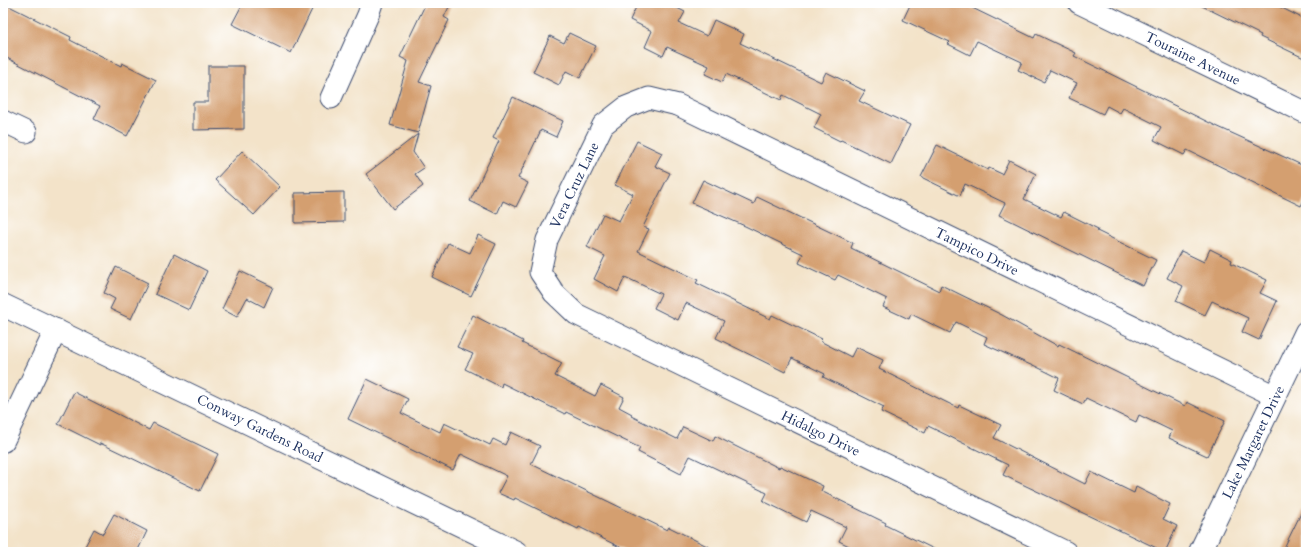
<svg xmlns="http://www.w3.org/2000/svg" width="1309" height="555" font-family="Cardo,serif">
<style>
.building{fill:#d49f6f}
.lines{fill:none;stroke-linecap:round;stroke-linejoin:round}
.minor-casing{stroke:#3b4a6e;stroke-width:23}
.tertiary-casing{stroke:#3b4a6e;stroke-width:24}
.minor{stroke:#fff;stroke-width:21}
.tertiary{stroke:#fff;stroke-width:22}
.labels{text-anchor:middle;stroke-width:3.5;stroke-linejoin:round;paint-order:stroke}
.street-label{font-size:14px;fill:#1b2f5e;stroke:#fff}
</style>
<rect width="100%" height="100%" fill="#fff"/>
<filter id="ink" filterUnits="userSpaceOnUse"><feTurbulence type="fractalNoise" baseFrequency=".025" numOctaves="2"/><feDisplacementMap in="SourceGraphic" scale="8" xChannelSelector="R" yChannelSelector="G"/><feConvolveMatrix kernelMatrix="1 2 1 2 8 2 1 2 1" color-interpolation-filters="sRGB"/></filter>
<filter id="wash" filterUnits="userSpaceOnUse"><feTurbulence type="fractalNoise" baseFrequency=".012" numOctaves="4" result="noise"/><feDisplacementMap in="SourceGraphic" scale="16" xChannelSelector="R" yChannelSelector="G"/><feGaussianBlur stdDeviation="0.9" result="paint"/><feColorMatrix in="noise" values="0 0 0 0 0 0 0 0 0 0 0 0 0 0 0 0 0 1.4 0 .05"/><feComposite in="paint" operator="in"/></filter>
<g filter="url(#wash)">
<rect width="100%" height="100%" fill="#f3e3c9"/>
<g id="blocks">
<!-- building -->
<g class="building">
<polygon points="3,3 71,37 70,40 121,66 122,63 156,80 127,136 94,119 100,106 3,56"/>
<polygon points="243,3 315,3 291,53 232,24"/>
<polygon points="426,3 451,3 444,17 449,20 419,82 431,86 418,133 390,125 408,61 400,57"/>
<polygon points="638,3 667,3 685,12 679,23 707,36 714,20 744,34 740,43 821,82 826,72 865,91 859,101 910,125 891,164 841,140 840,141 814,128 821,114 783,95 781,100 726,74 722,82 705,74 709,66 667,47 663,56 645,47 652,31 630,20"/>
<polygon points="911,3 962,3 1034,38 1036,34 1076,53 1074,56 1214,125 1306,167 1306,196 1301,206 1187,150 1184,155 1154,140 1161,127 1123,108 1120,113 1107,106 1103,114 1069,98 1077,83 1050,70 1044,82 1018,70 1022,62 977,41 970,55 948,44 950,42 903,20"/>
<polygon points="1196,3 1272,3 1306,20 1306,59 1260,37 1261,35"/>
<polygon points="569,33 596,46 580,78 566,71 559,85 533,72 550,36 564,43"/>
<polygon points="208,66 244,66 244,129 193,130 193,102 208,102"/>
<polygon points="513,97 563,121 556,137 541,130 518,178 528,183 516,207 503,201 497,214 470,201 499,141 493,138"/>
<polygon points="418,134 413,152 424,168 415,174 423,186 393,209 366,174"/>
<polygon points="637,141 662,153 655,166 670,173 643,227 649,229 638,251 698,280 696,283 770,319 772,315 822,339 820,341 851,357 856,347 883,360 879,369 958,408 959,405 1001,425 994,438 1085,484 1091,472 1134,493 1136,487 1170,504 1163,519 1177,526 1165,552 1003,475 1008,465 928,426 925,433 881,412 884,407 823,377 825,374 792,358 785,372 716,338 724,321 686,303 678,320 654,308 661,294 625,277 618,292 594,279 605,256 587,247 603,214 619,221 633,194 615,185"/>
<polygon points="937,145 988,170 989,168 1002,174 1009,160 1036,174 1024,199 1061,217 1064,212 1098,229 1097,231 1156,260 1143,286 999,215 1005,203 965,184 960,196 921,177"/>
<polygon points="242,151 280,187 254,215 215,180"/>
<polygon points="703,180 754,204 757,197 853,243 851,248 939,291 941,285 1002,315 1058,346 1059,344 1185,406 1187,402 1225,421 1207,456 1169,438 1172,431 1139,415 1136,422 1086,398 1083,404 1054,390 1059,378 1033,365 1033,366 984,344 987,337 956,322 950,333 911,314 909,319 883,307 887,299 838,275 835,280 799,263 803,254 745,226 692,203"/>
<polygon points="344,192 344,222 295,223 295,193"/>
<polygon points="478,235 496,244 471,296 432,277 448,243 470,253"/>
<polygon points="1210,249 1232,260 1231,263 1267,280 1260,293 1277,301 1259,340 1242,332 1248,318 1212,301 1205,315 1176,301 1183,286 1167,278 1181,251 1204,262"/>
<polygon points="174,254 207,271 189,310 155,294"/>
<polygon points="116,267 148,283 131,319 110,309 115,299 104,293"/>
<polygon points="240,271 273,287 264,307 247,298 237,317 222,309"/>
<polygon points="473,315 523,341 522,343 562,363 555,376 595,396 601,385 624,397 619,407 632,414 631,416 677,439 683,427 713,441 715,436 779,468 780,466 823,486 821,491 886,523 885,525 940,552 861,552 839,541 846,527 811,511 806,522 763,501 767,493 690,456 681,474 638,452 640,448 566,412 565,414 502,383 501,387 465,369 473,354 457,347"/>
<polygon points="367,379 408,399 401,413 440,432 444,423 490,445 493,439 505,445 511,432 540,446 531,464 667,530 669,527 719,552 630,552 579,527 578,529 515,498 514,500 498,493 507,476 461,454 453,470 348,419"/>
<polygon points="74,392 149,430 153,423 218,454 200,491 100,443 100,445 58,424"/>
<polygon points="1306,503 1306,552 1282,552"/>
<polygon points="114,514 147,531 137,552 82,552 94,529 103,534"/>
</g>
</g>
</g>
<g filter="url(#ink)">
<use href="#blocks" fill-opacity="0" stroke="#3b4a6e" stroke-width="1"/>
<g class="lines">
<!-- minor casing -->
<g class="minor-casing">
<g id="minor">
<polyline points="1079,3 1306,113"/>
<polyline points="331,98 368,15 372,3"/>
<polyline points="3,121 26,132"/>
<polyline points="1066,552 576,314 554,293 540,272 547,240 603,125 626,107 649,98 678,105 1275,396"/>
</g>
</g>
<!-- tertiary casing -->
<g class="tertiary-casing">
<g id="tertiary">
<polyline points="3,305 516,552"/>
<polyline points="3,441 56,330"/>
<polyline points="1200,552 1306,332"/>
</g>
</g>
<!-- minor -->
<use href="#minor" class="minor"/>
<!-- tertiary -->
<use href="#tertiary" class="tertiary"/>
</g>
</g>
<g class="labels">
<!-- street labels -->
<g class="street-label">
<text transform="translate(1193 58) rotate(26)" y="5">Touraine Avenue</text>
<text transform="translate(574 185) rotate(-64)" y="5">Vera Cruz Lane</text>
<text transform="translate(977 251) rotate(26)" y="5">Tampico Drive</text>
<text transform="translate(260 428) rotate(26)" y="5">Conway Gardens Road</text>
<text transform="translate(821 433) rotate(26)" y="5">Hidalgo Drive</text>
<text transform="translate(1253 442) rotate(-64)" y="5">Lake Margaret Drive</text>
</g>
</g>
<!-- margin -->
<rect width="1309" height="555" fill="none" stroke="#fff" stroke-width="16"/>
</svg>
